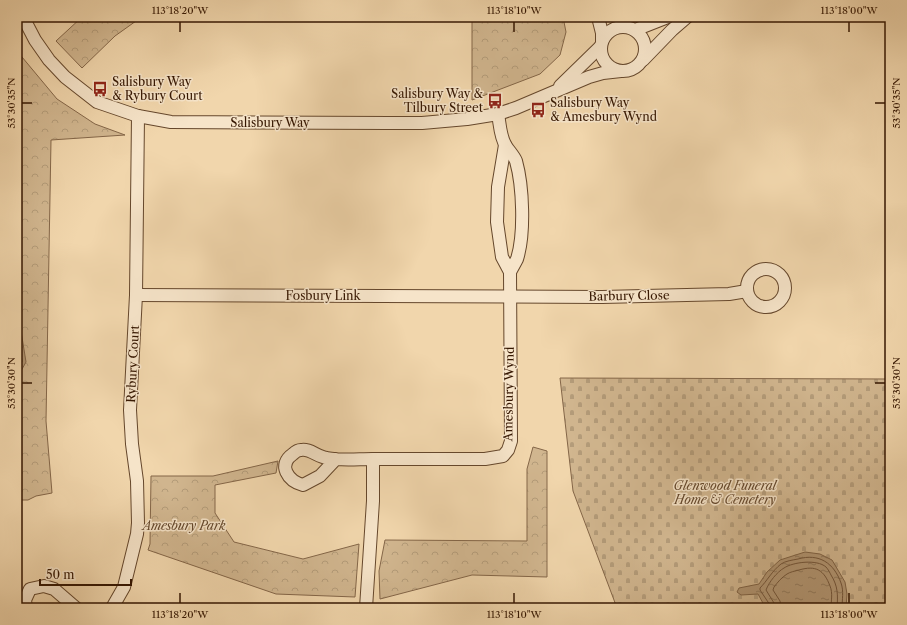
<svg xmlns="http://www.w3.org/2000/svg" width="907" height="625" font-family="'Libre Caslon Text',serif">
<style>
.forest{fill:url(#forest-crowns);stroke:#846648}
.cemetery{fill:url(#cemetery-stones);stroke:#846648}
.water{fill:url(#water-ripples);stroke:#806345}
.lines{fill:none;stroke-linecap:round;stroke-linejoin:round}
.shore{stroke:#74563a;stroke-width:1}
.minor-casing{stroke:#65472c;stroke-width:14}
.minor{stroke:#f6e4c9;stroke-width:12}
.ticks{fill:none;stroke:#361702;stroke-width:1.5}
.labels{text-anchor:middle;stroke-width:3;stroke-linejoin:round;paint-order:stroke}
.poi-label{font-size:12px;fill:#361702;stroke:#f6e4c9;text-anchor:start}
.street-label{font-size:12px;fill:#361702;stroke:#f6e4c9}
.park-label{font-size:12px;font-style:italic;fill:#64472c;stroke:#f6e4c9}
.neatline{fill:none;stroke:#361702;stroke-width:1.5}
.ticks-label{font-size:10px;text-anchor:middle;fill:#361702}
</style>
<defs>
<pattern id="forest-crowns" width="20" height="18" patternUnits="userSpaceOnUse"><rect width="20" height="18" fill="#d1b68f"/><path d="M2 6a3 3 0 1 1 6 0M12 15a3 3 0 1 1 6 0" fill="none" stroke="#b49c7a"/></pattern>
<pattern id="cemetery-stones" width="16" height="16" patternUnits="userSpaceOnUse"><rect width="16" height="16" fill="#d1b68f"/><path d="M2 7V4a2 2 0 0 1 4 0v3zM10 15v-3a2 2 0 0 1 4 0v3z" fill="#b49c7a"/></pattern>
<pattern id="water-ripples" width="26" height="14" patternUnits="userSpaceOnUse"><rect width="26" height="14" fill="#b19572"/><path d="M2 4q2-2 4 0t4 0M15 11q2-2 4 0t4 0" fill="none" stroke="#91795b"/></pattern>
</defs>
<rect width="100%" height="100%" fill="#f1d6ac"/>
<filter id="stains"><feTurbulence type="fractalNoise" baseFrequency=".005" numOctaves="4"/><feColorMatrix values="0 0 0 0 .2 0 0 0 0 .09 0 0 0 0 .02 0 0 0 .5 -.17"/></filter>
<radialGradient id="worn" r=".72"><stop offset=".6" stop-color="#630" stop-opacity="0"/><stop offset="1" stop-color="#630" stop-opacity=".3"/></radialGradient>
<!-- forest -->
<g class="forest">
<polygon points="82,17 563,17 566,32 560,55 540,74 472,100 472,21 158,19 136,21 115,36 82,68 56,41"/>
<polygon points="17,51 57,99 95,124 125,135 51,140 46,421 52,493 36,496 28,500 17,500"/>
<polygon points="533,447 547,451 547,577 472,575 380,599 379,571 385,540 527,541 527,469"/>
<polygon points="278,461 276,473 215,485 215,513 234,542 303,559 359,544 355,597 276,594 148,550 150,544 151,476 213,476"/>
</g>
<!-- cemetery -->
<polygon class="cemetery" points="560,378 890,379 890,608 617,608 573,491"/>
<!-- water -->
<g class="water">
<polygon points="17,195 20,206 19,227 17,228"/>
<polygon points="17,323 21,331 26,362 17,378"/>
<polygon points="805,552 820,554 832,560 845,582 847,594 846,608 768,608 764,605 758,594 741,595 737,592 739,588 759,584 767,572 780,560"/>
</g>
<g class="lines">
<!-- shore -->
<g class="shore">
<polyline points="17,332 22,361 17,370"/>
<path d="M770,608V605L760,590V588C767,581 772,571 781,564C785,561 793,560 798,559C819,553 834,563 841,583C844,591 842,600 842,608"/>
<path d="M775,608L774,603L766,590C769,582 777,572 784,568C793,562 817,559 826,567C828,569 830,573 831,575C838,586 838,595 837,608"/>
<path d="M781,608L780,601L773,590L774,587C777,583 782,577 787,574C790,572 795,571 799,570C816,565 824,570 830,586C833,593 831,601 831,608"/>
</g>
<!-- minor casing -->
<g class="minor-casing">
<g id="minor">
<polyline points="23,17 35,40 49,60 65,77 97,102 138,116 171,122 390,123 422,123 467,119 498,114 516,108 589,77 603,73 621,71"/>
<polyline points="598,17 602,33 602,41"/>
<circle cx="623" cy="49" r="22"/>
<polyline points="635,30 668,17"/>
<polyline points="643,60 672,30 687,17"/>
<polyline points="560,86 600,47"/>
<path d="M498,114C500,124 500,137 506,146C509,151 514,156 516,161C523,186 525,234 517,259C515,263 512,268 510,272"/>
<circle cx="766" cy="288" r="19"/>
<polyline points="136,295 602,297 729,294 747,291"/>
<path d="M336,459L320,476L303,485C288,481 277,465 293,454C295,452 298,450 301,450C309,448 318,457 327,458C341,461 358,459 373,459"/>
<polyline points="26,608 25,600 30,589 44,586 54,589 76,608"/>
<polyline points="112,608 124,587 137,534 138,523 137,481 132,444 130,410 136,295 138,116"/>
<polyline points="366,608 373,501 373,459 485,459 503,456 508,450 511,441 510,272 502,257 497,222 498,187 505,145"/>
</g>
</g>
<!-- minor -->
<use href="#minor" class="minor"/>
</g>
<!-- ticks -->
<path class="ticks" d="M180,22V32M514,22V32M849,22V32M22,103H32M875,103H885M22,383H32M875,383H885M180,593V603M514,593V603M849,593V603"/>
<!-- icons -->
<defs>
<g id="bus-bare" transform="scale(1.2)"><path d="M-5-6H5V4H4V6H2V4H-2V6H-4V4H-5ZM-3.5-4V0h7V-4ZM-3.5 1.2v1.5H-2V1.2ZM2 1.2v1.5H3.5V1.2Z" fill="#8f2418" stroke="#f6e4c9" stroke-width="2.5" paint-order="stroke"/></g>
</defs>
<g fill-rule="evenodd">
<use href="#bus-bare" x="100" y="89"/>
<use href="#bus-bare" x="495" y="101"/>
<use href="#bus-bare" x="538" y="110"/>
</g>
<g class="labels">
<!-- poi labels -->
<g class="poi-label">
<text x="112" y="86">Salisbury Way<tspan x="112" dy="14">&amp; Rybury Court</tspan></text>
<text x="483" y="98" text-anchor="end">Salisbury Way &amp;<tspan x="483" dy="14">Tilbury Street</tspan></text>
<text x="550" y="107">Salisbury Way<tspan x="550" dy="14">&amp; Amesbury Wynd</tspan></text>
</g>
<!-- street labels -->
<g class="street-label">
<text x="270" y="127">Salisbury Way</text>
<text x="323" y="300">Fosbury Link</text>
<text transform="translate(629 296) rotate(-1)" y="4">Barbury Close</text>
<text transform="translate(133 364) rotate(-87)" y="4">Rybury Court</text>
<text transform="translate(509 394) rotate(-89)" y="4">Amesbury Wynd</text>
</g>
<!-- park labels -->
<g class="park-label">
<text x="725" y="490">Glenwood Funeral<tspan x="725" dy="14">Home &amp; Cemetery</tspan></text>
<text x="184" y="530">Amesbury Park</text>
</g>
</g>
<!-- margin -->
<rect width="907" height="625" fill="none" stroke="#f1d6ac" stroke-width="44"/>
<!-- scale -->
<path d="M40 579v6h91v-6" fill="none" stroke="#361702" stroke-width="2"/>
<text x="46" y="579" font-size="12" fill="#361702" stroke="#f6e4c9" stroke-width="3" paint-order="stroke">50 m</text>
<rect x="22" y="22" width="863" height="581" class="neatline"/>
<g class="ticks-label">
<text x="180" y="14">113°18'20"W</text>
<text x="514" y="14">113°18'10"W</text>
<text x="849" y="14">113°18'00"W</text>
<text transform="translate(11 103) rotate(-90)" y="4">53°30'35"N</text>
<text transform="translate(896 103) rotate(-90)" y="4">53°30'35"N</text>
<text transform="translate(11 383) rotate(-90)" y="4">53°30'30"N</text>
<text transform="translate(896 383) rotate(-90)" y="4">53°30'30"N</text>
<text x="180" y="618">113°18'20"W</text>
<text x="514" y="618">113°18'10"W</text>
<text x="849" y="618">113°18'00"W</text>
</g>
<rect width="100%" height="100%" filter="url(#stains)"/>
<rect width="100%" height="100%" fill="url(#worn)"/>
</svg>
